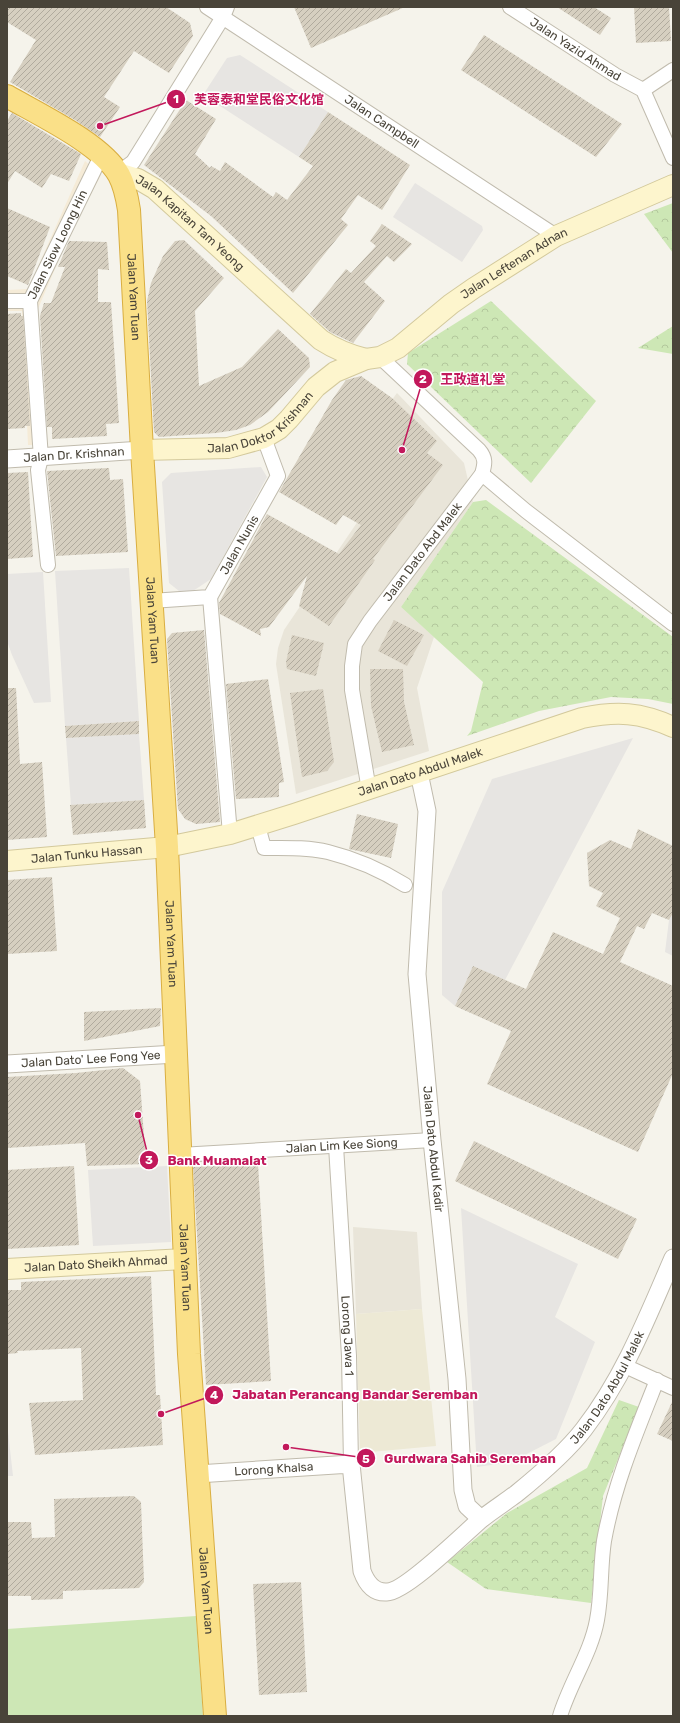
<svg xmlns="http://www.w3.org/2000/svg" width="680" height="1723" font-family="Rubik,'Noto Sans SC',sans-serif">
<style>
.residential{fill:#e9e5d9}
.commercial{fill:#f5ebd7}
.education{fill:#ede9d5}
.forest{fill:url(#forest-crowns)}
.pitch{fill:#cde7b5}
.parking{fill:#e7e5e2}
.building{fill:url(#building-hatch)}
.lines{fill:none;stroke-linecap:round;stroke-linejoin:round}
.minor-casing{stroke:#c0bbad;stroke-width:16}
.tertiary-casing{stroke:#c0bbad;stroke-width:19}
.secondary-casing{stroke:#d3c99c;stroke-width:22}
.trunk-casing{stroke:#d9ae41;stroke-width:24}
.minor{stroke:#fff;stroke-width:14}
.tertiary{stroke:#fff;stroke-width:17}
.secondary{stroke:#fdf5cd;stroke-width:20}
.trunk{stroke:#fae088;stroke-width:22}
.labels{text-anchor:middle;stroke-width:3;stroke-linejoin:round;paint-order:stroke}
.street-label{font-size:12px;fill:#494439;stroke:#fff}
.leader{fill:none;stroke:#c2185b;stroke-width:1.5}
.callout-dot{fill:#c2185b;stroke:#fff;stroke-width:1.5}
.mark-label{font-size:12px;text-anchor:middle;font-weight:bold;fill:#fff}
.callout-label{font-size:13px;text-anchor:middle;font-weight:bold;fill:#c2185b;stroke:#fff;stroke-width:3;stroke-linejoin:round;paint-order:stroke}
</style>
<defs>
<pattern id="forest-crowns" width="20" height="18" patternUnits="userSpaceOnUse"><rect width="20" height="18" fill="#cde7b5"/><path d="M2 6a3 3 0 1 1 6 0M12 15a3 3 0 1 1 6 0" fill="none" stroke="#b2c79c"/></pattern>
<pattern id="building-hatch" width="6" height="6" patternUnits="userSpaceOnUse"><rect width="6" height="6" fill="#d6cfc0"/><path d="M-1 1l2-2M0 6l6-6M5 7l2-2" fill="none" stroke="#b0aa9d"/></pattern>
</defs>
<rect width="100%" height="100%" fill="#f5f3eb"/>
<!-- residential -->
<g class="residential">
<polygon points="397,393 464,463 473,502 401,607 434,637 417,688 429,751 296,794 276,664 278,648 284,630 388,477 375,423"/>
<polygon points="353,1227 417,1232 422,1309 356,1314"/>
</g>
<!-- commercial -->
<polygon class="commercial" points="85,161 101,175 69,236 37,311 45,445 28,445 22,311 7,311 7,290 28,289"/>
<!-- education -->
<polygon class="education" points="422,1309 436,1446 360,1453 356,1314"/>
<!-- forest -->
<g class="forest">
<polygon points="673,203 673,253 644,214"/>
<polygon points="491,301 596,401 531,483 407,364 408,353"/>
<polygon points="673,326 673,354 638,348"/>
<polygon points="486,500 673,637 673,704 648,699 611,697 539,711 467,736 471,731 483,682 401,607 473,502"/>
<polygon points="619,1400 639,1407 603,1496 591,1603 486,1589 447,1562 507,1513 587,1468"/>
</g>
<!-- pitch -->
<polygon class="pitch" points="196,1616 203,1716 7,1716 7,1629"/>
<!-- parking -->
<g class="parking">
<polygon points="240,55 328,112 299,157 203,95 227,58"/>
<polygon points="415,183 482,226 483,230 462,262 393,217"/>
<polygon points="261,467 267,477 211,579 193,591 179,591 169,583 162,482 171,473"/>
<polygon points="129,568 139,721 65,726 55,571"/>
<polygon points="43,572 51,702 34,703 12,655 7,641 7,574"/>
<polygon points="139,734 144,800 71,805 66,738"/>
<polygon points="633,738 505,980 473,966 455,1006 442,995 442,892 492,779"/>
<polygon points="673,913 673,956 665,952 669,920"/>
<polygon points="167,1166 171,1242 93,1246 88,1170"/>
<polygon points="461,1208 578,1264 555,1317 595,1342 556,1439 511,1462 477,1467"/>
<polygon points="7,1423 13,1476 7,1476"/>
</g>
<!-- building -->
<g class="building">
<polygon points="7,7 166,7 190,23 193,36 169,73 134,51 104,97 120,107 100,137 75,120 10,82 36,40 7,22"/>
<polygon points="294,7 405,7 311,48"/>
<polygon points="557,7 594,7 611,18 600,35"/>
<polygon points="634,7 669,7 671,41 636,43"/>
<polygon points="484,35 622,124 596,157 461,70"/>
<polygon points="186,100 216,119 195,154 210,168 211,166 220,171 225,162 273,197 276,192 287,200 313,166 299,157 328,112 410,165 382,210 358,195 341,219 348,225 293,293 211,216 144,165"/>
<polygon points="12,113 81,154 69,181 51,174 42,188 15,171 7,184 7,121"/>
<polygon points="7,208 50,227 28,285 7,276"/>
<polygon points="382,224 412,244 394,262 387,256 364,282 385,301 353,343 330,332 310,314 346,269 351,273 376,246 370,241"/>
<polygon points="184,240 224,278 195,311 199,386 242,367 278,329 309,358 310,367 268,412 250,425 236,430 216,433 159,437 154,432 147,301 151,283 163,256 175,241"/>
<polygon points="69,241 107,242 109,270 98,269 98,302 111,302 119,423 106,424 107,436 52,439 52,427 47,427 40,316 44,303 51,303 65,267 58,267"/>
<polygon points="21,313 21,316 23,316 30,426 25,426 25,428 7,429 7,314"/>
<polygon points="361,376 392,398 437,441 427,453 443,465 373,559 375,560 329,626 299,606 307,576 269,627 260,629 261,636 220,614 219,603 267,514 339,554 361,525 343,515 336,525 279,492 332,400 346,380"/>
<polygon points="109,468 110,480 123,479 128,552 56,556 47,471"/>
<polygon points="28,472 33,557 7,559 7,473"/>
<polygon points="394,620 424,635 407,666 378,651"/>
<polygon points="204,630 220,822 196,824 185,819 178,809 167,639 172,633"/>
<polygon points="292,635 324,643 316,676 287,669 286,662"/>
<polygon points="370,669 403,669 404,702 414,745 382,752 371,706"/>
<polygon points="268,679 284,782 279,783 279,797 236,799 226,684"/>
<polygon points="7,688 16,688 20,764 42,762 47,837 7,840"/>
<polygon points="323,689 334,762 327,771 302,777 290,693"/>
<polygon points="139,721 139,734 66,738 65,726"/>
<polygon points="144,800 146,828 73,835 70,805"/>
<polygon points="357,814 398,824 391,858 349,849"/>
<polygon points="638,829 673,846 673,913 669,920 652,913 644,929 637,926 620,962 673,986 673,1073 638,1152 487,1084 511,1031 455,1006 473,966 526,989 553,932 603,954 620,918 596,906 603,893 589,886 587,853 610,840 631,849"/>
<polygon points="52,877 57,951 7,954 7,880"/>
<polygon points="161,1008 160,1026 84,1041 84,1012"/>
<polygon points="123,1068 140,1081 146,1164 87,1166 85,1143 7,1148 7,1077 76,1073"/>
<polygon points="474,1141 637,1219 618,1259 455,1181"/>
<polygon points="258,1164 271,1381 206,1385 193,1167"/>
<polygon points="74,1166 79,1245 7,1249 7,1170"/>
<polygon points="151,1276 156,1395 160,1395 163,1445 35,1455 29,1403 83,1400 81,1348 17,1351 18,1353 7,1354 7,1290 21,1290 21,1282"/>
<polygon points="673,1400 673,1441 657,1434"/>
<polygon points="134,1496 141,1502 144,1582 139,1588 63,1591 63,1599 31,1600 31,1596 7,1596 7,1522 31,1522 32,1538 55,1537 54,1499"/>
<polygon points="301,1582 307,1692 259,1695 253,1584"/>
</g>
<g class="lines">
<!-- minor casing -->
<g class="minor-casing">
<g id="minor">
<path id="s1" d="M207,7L556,236"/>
<path id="s2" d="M510,7L615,75L643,90L673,158"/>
<polyline points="643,90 673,70"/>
<polyline points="118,173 133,162 138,154 223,17 227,7"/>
<polyline points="7,301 30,301"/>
<polyline points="482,474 526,511 673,624"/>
<path id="s3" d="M48,565L38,470L41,458L30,301L102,154"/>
<polyline points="210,597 230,834"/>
<path id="s4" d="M151,601L210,597L278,476L264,438"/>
<path id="s5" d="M369,790L352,690V666L355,644L370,621L482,474C485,464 486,458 479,450L380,357"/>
<path d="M258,826L264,848C285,848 308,847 328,852C356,859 381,870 405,885"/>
<path id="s6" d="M336,1146L349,1356L351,1464"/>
<path id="s7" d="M180,1155L432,1140"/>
<polyline points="625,1366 673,1388"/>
<path d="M560,1716C570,1683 591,1653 597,1620C602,1594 600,1567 604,1541C614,1485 636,1433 657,1380"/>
</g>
</g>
<!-- tertiary casing -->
<g class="tertiary-casing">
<g id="tertiary">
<path id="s8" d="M7,459L142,450"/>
<path id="s9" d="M419,773L427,811L417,974L432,1140L457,1379L463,1490L467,1506L481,1519"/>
<path id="s10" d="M7,1064L176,1054"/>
<path id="s11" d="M197,1474L351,1464L362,1571C366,1582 373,1593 387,1592C405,1592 463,1535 479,1521C491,1511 504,1503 516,1494C537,1477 568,1450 584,1429C624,1377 647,1318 673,1258"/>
</g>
</g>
<!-- secondary casing -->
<g class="secondary-casing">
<g id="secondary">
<path id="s12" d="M118,173L138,179L155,189L321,340C335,349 349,355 366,359"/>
<path id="s13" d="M142,450L228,448L264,438L279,429L289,419L316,387L335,372L366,359L380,357L398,348L451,304L474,288L556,236L673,185"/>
<path id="s14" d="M7,861L167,847L230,834L294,814L582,718C617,711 640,712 673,727"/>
<path id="s15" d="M7,1269L184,1259"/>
</g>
</g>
<!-- trunk casing -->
<g class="trunk-casing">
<g id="trunk">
<path id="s16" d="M7,96C38,114 102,144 119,175C125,186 127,197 129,210L142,450L167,847L189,1354L215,1716"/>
</g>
</g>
<!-- minor -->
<use href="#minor" class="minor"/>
<!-- tertiary -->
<use href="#tertiary" class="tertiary"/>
<!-- secondary -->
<use href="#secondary" class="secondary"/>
<!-- trunk -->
<use href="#trunk" class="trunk"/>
</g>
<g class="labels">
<!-- street labels -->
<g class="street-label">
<text dy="4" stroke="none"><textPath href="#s2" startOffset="78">Jalan Yazid Ahmad</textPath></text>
<text dy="4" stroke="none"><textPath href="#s1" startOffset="209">Jalan Campbell</textPath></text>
<text dy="4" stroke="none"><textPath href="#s12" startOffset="89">Jalan Kapitan Tam Yeong</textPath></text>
<text dy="4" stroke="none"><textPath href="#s3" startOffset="328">Jalan Siow Loong Hin</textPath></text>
<text dy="4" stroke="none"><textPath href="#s13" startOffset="433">Jalan Leftenan Adnan</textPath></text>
<text dy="4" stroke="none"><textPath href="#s16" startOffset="262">Jalan Yam Tuan</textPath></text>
<text dy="4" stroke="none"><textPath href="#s13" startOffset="127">Jalan Doktor Krishnan</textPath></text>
<text dy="4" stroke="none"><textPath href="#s8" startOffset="67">Jalan Dr. Krishnan</textPath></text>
<text dy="4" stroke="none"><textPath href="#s4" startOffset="119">Jalan Nunis</textPath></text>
<text dy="4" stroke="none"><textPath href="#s5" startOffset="262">Jalan Dato Abd Malek</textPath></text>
<text dy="4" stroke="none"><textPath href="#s16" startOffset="586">Jalan Yam Tuan</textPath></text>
<text dy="4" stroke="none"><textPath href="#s14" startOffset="425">Jalan Dato Abdul Malek</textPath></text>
<text dy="4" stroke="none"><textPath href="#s14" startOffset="80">Jalan Tunku Hassan</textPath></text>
<text dy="4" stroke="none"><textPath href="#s16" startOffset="910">Jalan Yam Tuan</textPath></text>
<text dy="4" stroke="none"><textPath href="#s10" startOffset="84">Jalan Dato' Lee Fong Yee</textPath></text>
<text dy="4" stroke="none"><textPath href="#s7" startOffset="162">Jalan Lim Kee Siong</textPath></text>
<text dy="4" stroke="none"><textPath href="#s9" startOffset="378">Jalan Dato Abdul Kadir</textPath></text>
<text dy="4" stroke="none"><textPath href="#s15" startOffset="89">Jalan Dato Sheikh Ahmad</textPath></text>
<text dy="4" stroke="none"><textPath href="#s16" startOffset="1234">Jalan Yam Tuan</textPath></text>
<text dy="4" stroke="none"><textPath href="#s6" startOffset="190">Lorong Jawa 1</textPath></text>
<text dy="4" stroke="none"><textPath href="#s11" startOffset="602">Jalan Dato Abdul Malek</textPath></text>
<text dy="4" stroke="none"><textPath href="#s11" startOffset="77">Lorong Khalsa</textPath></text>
<text dy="4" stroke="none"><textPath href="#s16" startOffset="1558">Jalan Yam Tuan</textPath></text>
</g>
</g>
<!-- callouts -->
<path class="leader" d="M100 126L176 99M402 450L423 379M138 1115L149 1160M161 1414L214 1395M286 1447L366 1458"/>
<g class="callout-dot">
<circle cx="100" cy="126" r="4"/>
<circle cx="402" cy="450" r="4"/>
<circle cx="138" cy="1115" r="4"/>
<circle cx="161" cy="1414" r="4"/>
<circle cx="286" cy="1447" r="4"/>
<circle cx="176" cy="99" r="10"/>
<circle cx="423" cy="379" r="10"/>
<circle cx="149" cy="1160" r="10"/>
<circle cx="214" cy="1395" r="10"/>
<circle cx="366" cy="1458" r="10"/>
</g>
<g class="mark-label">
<text x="176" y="103">1</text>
<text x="423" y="383">2</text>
<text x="149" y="1164">3</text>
<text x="214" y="1399">4</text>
<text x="366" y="1463">5</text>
</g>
<g class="callout-label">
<text x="259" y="104">芙蓉泰和堂民俗文化馆</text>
<text x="473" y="384">王政道礼堂</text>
<text x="217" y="1165">Bank Muamalat</text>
<text x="355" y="1399">Jabatan Perancang Bandar Seremban</text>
<text x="470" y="1463">Gurdwara Sahib Seremban</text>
</g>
<!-- border -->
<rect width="680" height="1723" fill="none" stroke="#494439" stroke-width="16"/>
</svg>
